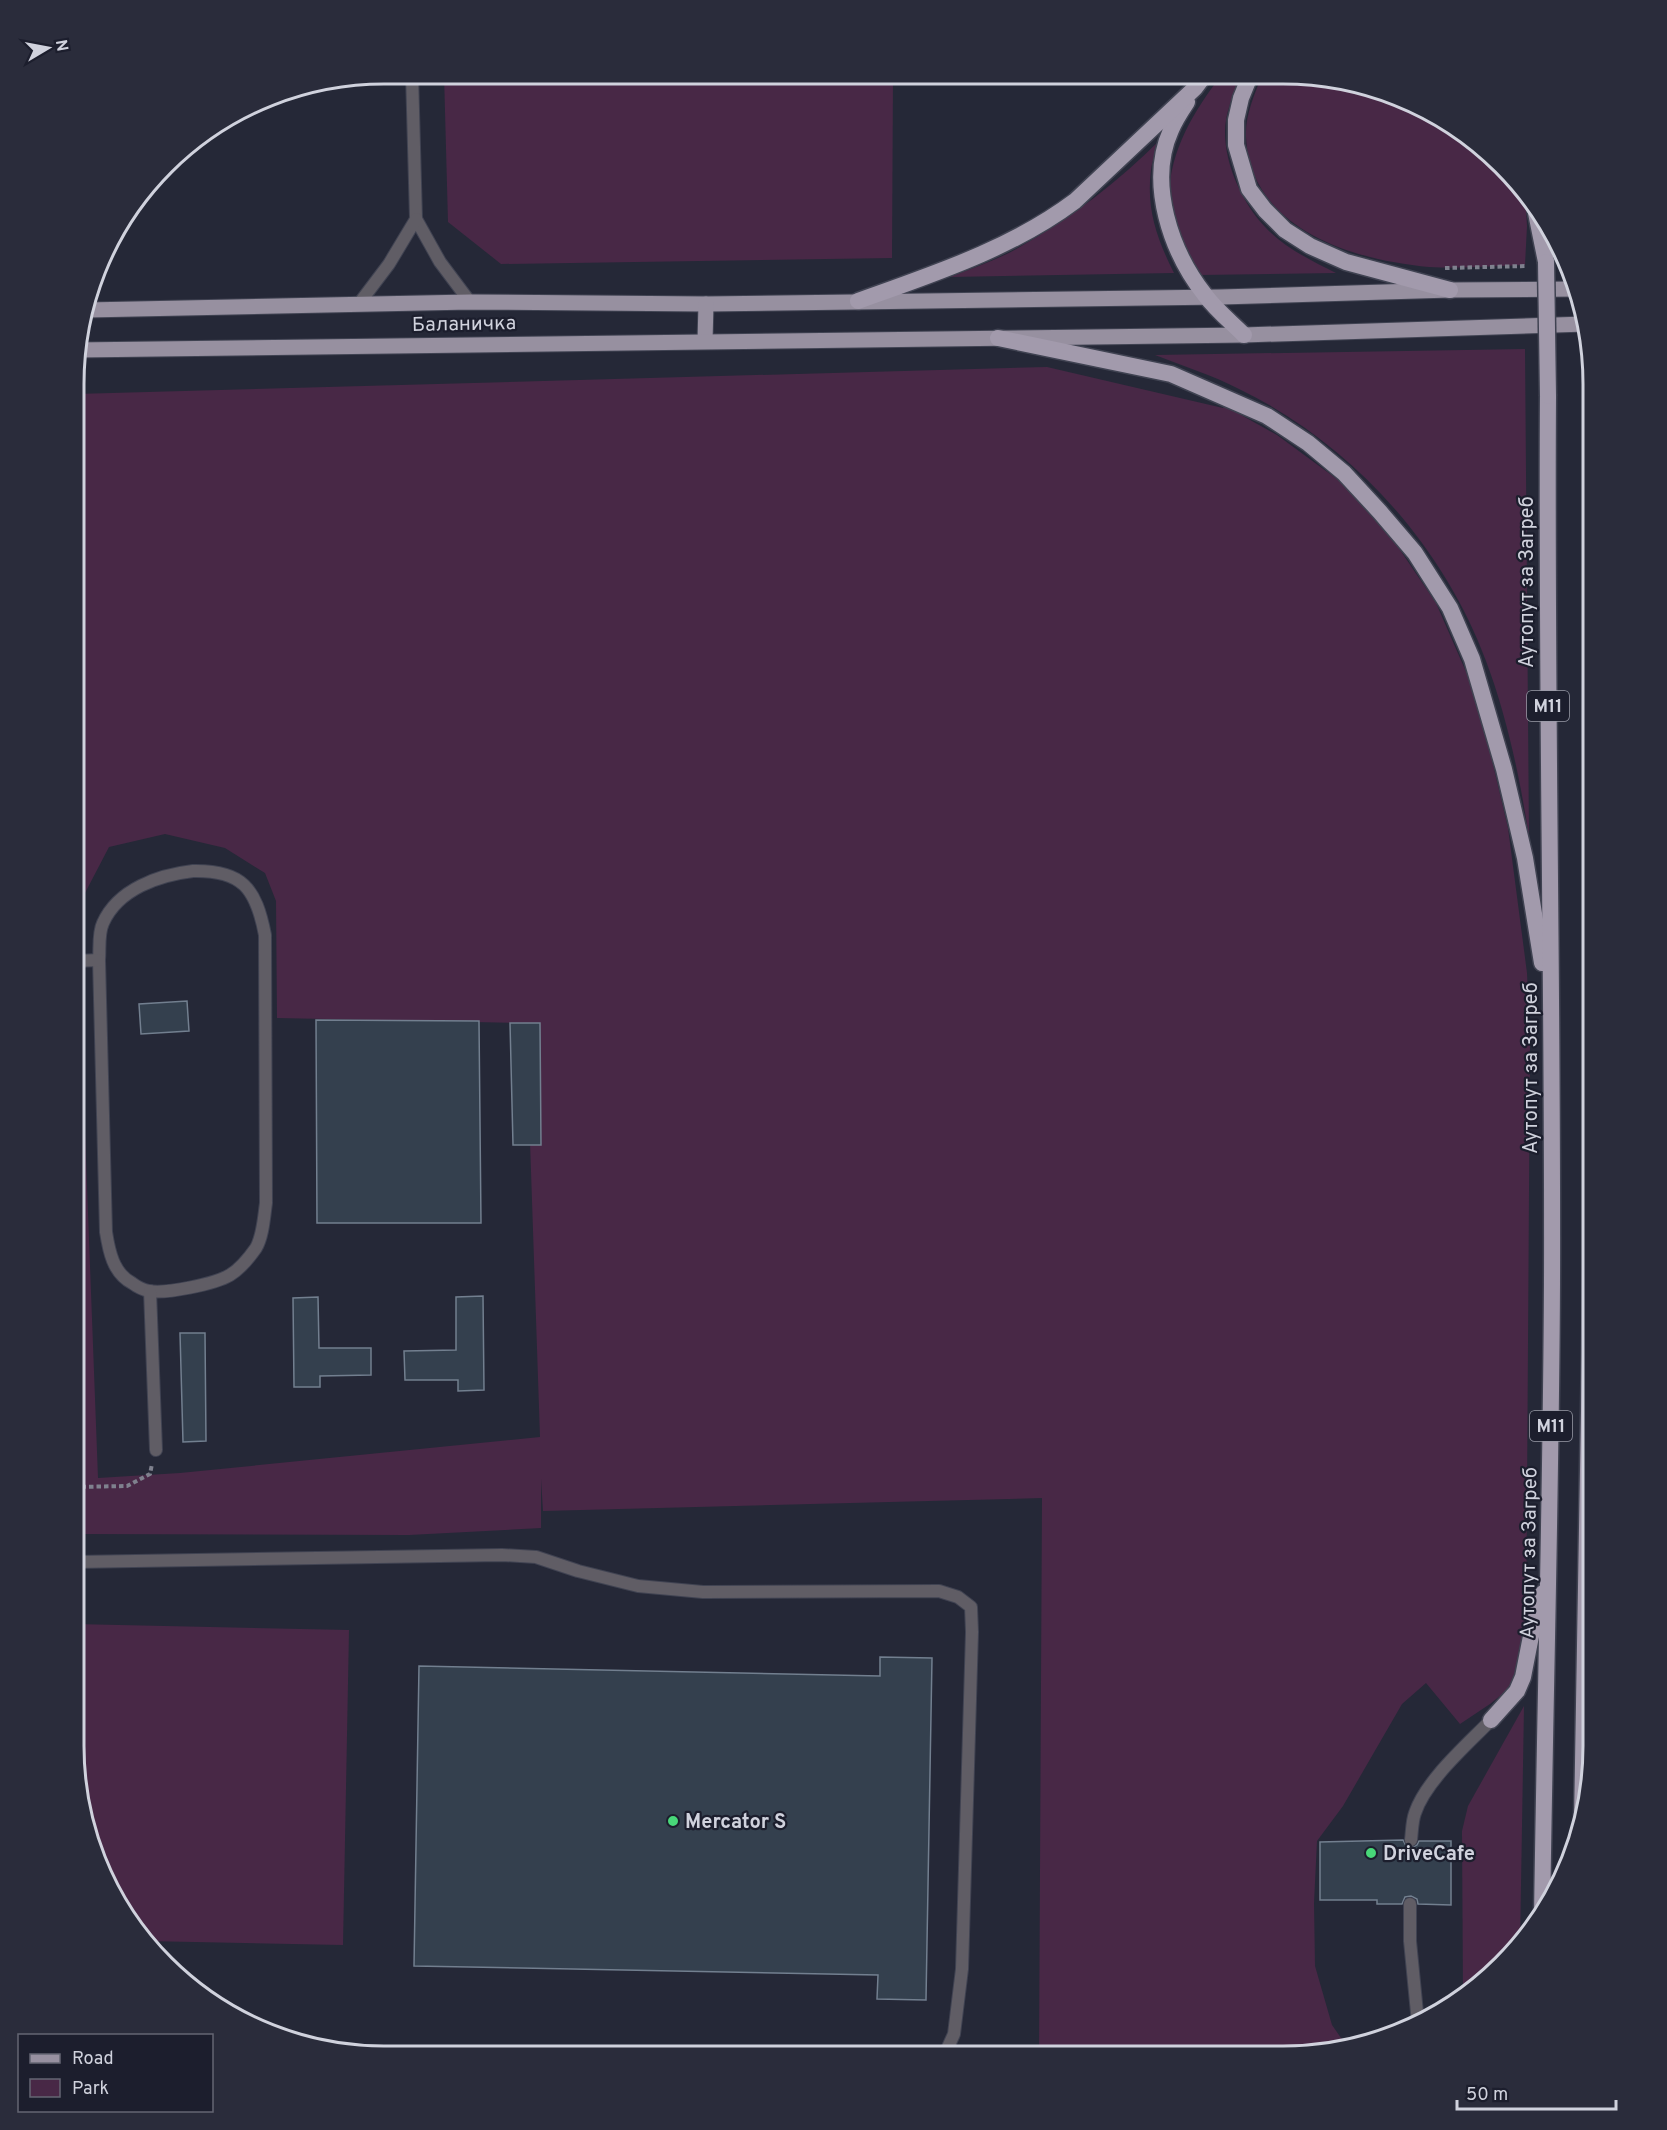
<svg xmlns="http://www.w3.org/2000/svg" width="1667" height="2130" font-family="Overpass,sans-serif">
<style>
.green{fill:#482846}
.building{fill:#34404e;stroke:#727f8f;stroke-width:1.5}
.lines{fill:none;stroke-linecap:round;stroke-linejoin:round}
.service-casing{stroke:#404352;stroke-width:14}
.primary-casing{stroke:#404352;stroke-width:17}
.trunk-casing{stroke:#404352;stroke-width:19}
.path{stroke:#7f818e;stroke-width:4;stroke-dasharray:4.5 3;stroke-linecap:butt}
.service{stroke:#605d65;stroke-width:12}
.primary{stroke:#9790a0;stroke-width:15}
.trunk{stroke:#a29aac;stroke-width:16}
.trunk-bridge-casing{stroke:#404352;stroke-width:19;stroke-linecap:butt}
.trunk-bridge{stroke:#a29aac;stroke-width:16}
.poi-dot{fill:#48d779;stroke:#1c1e2d;stroke-width:2}
.labels{text-anchor:middle;stroke-width:4.5;stroke-linejoin:round;paint-order:stroke}
.shield{fill:#1c1e2d;stroke:#9a9ca8;stroke-width:1.5}
.shield-label{font-size:18px;font-weight:bold;fill:#d0d2dd}
.street-label{font-size:20px;fill:#d0d2dd;stroke:#1c1e2d}
.poi-label{font-size:20px;font-weight:bold;fill:#d0d2dd;stroke:#1c1e2d;text-anchor:start}
.rim{fill:none;stroke:#d0d2dd;stroke-width:3}
</style>
<rect width="100%" height="100%" fill="#252837"/>
<!-- green -->
<g class="green">
<polygon points="444,74 893,75 892,258 501,264 448,222"/>
<path d="M1221,76H1243C1233,93 1225,113 1225,132C1225,166 1243,204 1266,228C1285,248 1312,261 1336,273L1200,275C1193,262 1183,248 1177,234C1154,178 1187,119 1221,76Z"/>
<path d="M1262,76H1324L1402,97L1456,126L1516,179L1525,192L1527,226L1525,265C1494,266 1460,269 1429,267C1353,260 1250,229 1246,137C1245,116 1254,95 1262,76Z"/>
<path d="M1161,139C1157,149 1152,160 1151,170C1146,209 1157,239 1174,273L950,277C973,268 997,260 1018,248C1071,218 1118,182 1161,139Z"/>
<path d="M1525,349L1529,837C1520,778 1507,717 1486,661C1443,545 1351,443 1239,389C1212,375 1183,366 1155,355Z"/>
<polygon points="1047,367 1223,408 1225,406 1277,435 1341,482 1396,544 1436,603 1467,674 1491,756 1508,828 1527,973 1530,1040 1526,1648 1511,1687 1490,1704 1460,1724 1426,1683 1402,1704 1343,1806 1317,1841 1314,1903 1315,1966 1332,2025 1348,2048 1303,2056 1039,2056 1042,1498 543,1511 541,1479 541,1528 409,1535 74,1534 75,973 79,973 98,1478 180,1473 540,1437 526,1023 277,1018 276,901 265,873 225,848 165,834 109,847 85,893 75,929 76,394"/>
<polygon points="74,1624 349,1630 343,1945 145,1941 115,1901 84,1827 74,1747"/>
<polygon points="1524,1706 1520,1945 1502,1966 1463,1996 1462,1831 1468,1806"/>
</g>
<!-- building -->
<g class="building">
<polygon points="187,1001 189,1031 141,1034 139,1004"/>
<polygon points="316,1020 479,1021 481,1223 317,1223"/>
<polygon points="510,1023 540,1023 541,1145 513,1145"/>
<polygon points="483,1296 484,1390 458,1391 458,1380 405,1380 404,1351 456,1350 456,1297"/>
<polygon points="318,1297 319,1348 371,1348 371,1375 320,1376 320,1387 294,1387 293,1298"/>
<polygon points="180,1333 205,1333 206,1441 183,1442"/>
<polygon points="880,1657 932,1658 926,2000 877,1999 878,1975 414,1966 419,1666 880,1676"/>
<polygon points="1403,1840 1406,1846 1411,1848 1417,1845 1419,1841 1451,1841 1451,1905 1418,1904 1417,1899 1411,1896 1405,1897 1402,1904 1377,1904 1377,1900 1320,1900 1320,1842"/>
</g>
<g class="lines">
<!-- service casing -->
<g class="service-casing">
<g id="service">
<polyline points="412,74 416,219 440,262 470,302"/>
<polyline points="358,305 389,264 416,219"/>
<path d="M193,871C242,870 256,888 265,935L266,1203C264,1217 263,1236 256,1248C249,1258 240,1269 230,1275C215,1284 166,1294 149,1291C144,1290 136,1286 132,1283C113,1273 109,1251 106,1232L99,960C100,949 98,933 103,923C118,889 159,875 193,871Z"/>
<polyline points="75,961 99,960"/>
<polyline points="150,1291 156,1450"/>
<polyline points="74,1562 502,1555 536,1557 578,1571 638,1586 703,1592 939,1591 958,1597 971,1607 972,1632 962,1969 954,2034 944,2056"/>
<path d="M1411,1840C1412,1832 1412,1821 1415,1813C1426,1780 1467,1745 1491,1720"/>
<polyline points="1410,1904 1410,1941 1418,2023"/>
<polyline points="359,2055 383,2056"/>
</g>
</g>
<!-- primary casing -->
<g class="primary-casing">
<g id="primary">
<polyline points="87,310 470,302 706,304 1221,297 1450,290 1577,289"/>
<polyline points="705,341 706,304"/>
<polyline points="76,350 1244,335 1586,324"/>
</g>
</g>
<!-- trunk casing -->
<g class="trunk-casing">
<g id="trunk">
<polyline points="1250,76 1241,98 1236,120 1236,145 1249,189 1265,210 1285,230 1310,246 1346,262 1450,290"/>
<path d="M1187,102C1181,111 1175,120 1171,130C1147,183 1171,252 1205,295C1216,310 1231,322 1244,335"/>
<polyline points="1534,203 1546,262"/>
<path d="M858,301C933,274 1011,249 1075,201L1195,88L1204,76"/>
<polyline points="998,338 1171,374 1267,416 1308,443 1344,473 1380,512 1415,553 1450,608 1472,659 1504,769 1525,858 1542,963"/>
<polyline points="1593,920 1591,722 1593,508"/>
<polyline points="1491,1720 1517,1691 1523,1677 1532,1631 1543,1593"/>
<polyline points="1582,1821 1593,1177"/>
<path d="M1542,1917C1545,1706 1551,1494 1552,1283C1553,987 1546,691 1548,396"/>
</g>
</g>
<!-- path -->
<g class="path">
<polyline points="1445,268 1527,266"/>
<polyline points="74,1487 127,1486 150,1474 152,1464"/>
</g>
<!-- service -->
<use href="#service" class="service"/>
<!-- primary -->
<use href="#primary" class="primary"/>
<!-- trunk -->
<use href="#trunk" class="trunk"/>
<!-- trunk-bridge casing -->
<g class="trunk-bridge-casing">
<polyline id="trunk-bridge" points="1546,262 1548,396"/>
</g>
<!-- trunk-bridge -->
<use href="#trunk-bridge" class="trunk-bridge"/>
</g>
<!-- markers -->
<g class="poi-dot">
<circle cx="673" cy="1821" r="6"/>
<circle cx="1371" cy="1853" r="6"/>
</g>
<g class="labels">
<!-- shield labels -->
<g class="shield">
<rect x="1527" y="691" width="42" height="30" rx="4.5"/>
<rect x="1530" y="1411" width="42" height="30" rx="4.5"/>
</g>
<g class="shield-label">
<text x="1548" y="712">M11</text>
<text x="1551" y="1432">M11</text>
</g>
<!-- street labels -->
<g class="street-label">
<text transform="translate(464 323) rotate(-1)" y="7">Баланичка</text>
<text transform="translate(1526 582) rotate(-90)" y="7">Аутопут за Загреб</text>
<text transform="translate(1530 1068) rotate(-90)" y="7">Аутопут за Загреб</text>
<text transform="translate(1528 1553) rotate(-89)" y="7">Аутопут за Загреб</text>
</g>
<!-- poi labels -->
<g class="poi-label">
<text x="685" y="1828">Mercator S</text>
<text x="1383" y="1860">DriveCafe</text>
</g>
</g>
<!-- crop -->
<path d="M0 0H1667V2130H0ZM384 84H1283A300 300 0 0 1 1583 384V1746A300 300 0 0 1 1283 2046H384A300 300 0 0 1 84 1746V384A300 300 0 0 1 384 84Z" fill="#2a2c3b" fill-rule="evenodd"/>
<path class="rim" d="M384 84H1283A300 300 0 0 1 1583 384V1746A300 300 0 0 1 1283 2046H384A300 300 0 0 1 84 1746V384A300 300 0 0 1 384 84Z"/>
<!-- legend -->
<rect x="18" y="2034" width="195" height="78" fill="#1c1e2d" stroke="#646673" stroke-width="1.5"/>
<rect x="30" y="2054" width="30" height="9" fill="#9790a0" stroke="#646673" stroke-width="1.5"/>
<text x="72" y="2064" font-size="18" fill="#d0d2dd">Road</text>
<rect x="30" y="2079" width="30" height="18" fill="#482846" stroke="#646673" stroke-width="1.5"/>
<text x="72" y="2094" font-size="18" fill="#d0d2dd">Park</text>
<!-- north arrow -->
<g transform="translate(48 48) rotate(80)" stroke="#1c1e2d" stroke-width="4.5" paint-order="stroke">
<path d="M0-4.5L10 22L0 15L-10 22Z" fill="#d0d2dd"/>
<text y="-9" font-size="16" font-weight="bold" text-anchor="middle" fill="#d0d2dd">N</text>
</g>
<!-- scale -->
<path d="M1457 2100v9h159v-9" fill="none" stroke="#d0d2dd" stroke-width="3"/>
<text x="1466" y="2100" font-size="18" fill="#d0d2dd" stroke="#1c1e2d" stroke-width="4.5" paint-order="stroke">50 m</text>
</svg>
